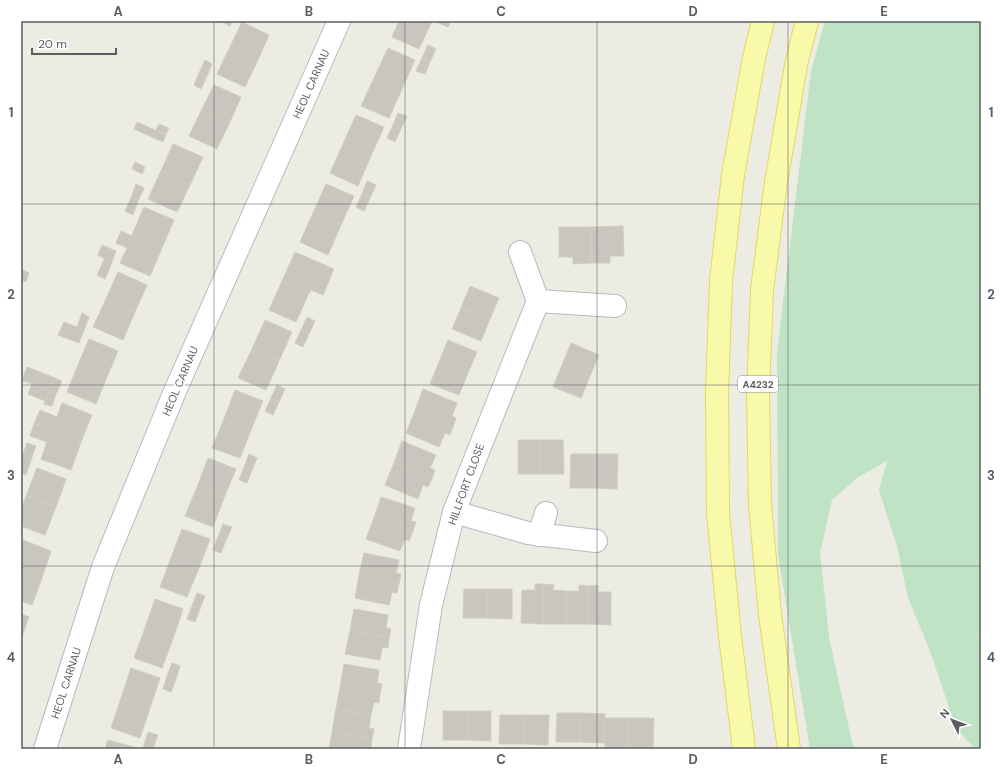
<svg xmlns="http://www.w3.org/2000/svg" width="1002" height="770" font-family="'DM Sans',sans-serif">
<style>
.green{fill:#c0e2c5}
.building{fill:#c8c6bf;stroke:#d0cec1}
.lines{fill:none;stroke-linecap:round;stroke-linejoin:round}
.minor-casing{stroke:#b7b9be;stroke-width:24}
.primary-casing{stroke:#e8d760;stroke-width:24}
.minor{stroke:#fff;stroke-width:22}
.primary{stroke:#f9f9aa;stroke-width:22}
.grid{fill:none;stroke:#5a5c62;stroke-width:1;stroke-opacity:0.55}
.labels{text-anchor:middle;stroke-width:4;stroke-linejoin:round;paint-order:stroke}
.shield{fill:#fff;stroke:#8c8d91;stroke-width:1}
.shield-label{font-size:10px;font-weight:bold;fill:#5a5c62}
.street-label{font-size:11px;fill:#5a5c62;stroke:#fff}
.neatline{fill:none;stroke:#5a5c62;stroke-width:1.5}
.grid-label{font-size:13px;text-anchor:middle;font-weight:bold;fill:#5a5c62}
</style>
<rect width="100%" height="100%" fill="#ecece2"/>
<!-- green -->
<polygon class="green" points="825,21 981,21 981,632 979,639 981,640 981,749 975,749 956,728 930,651 908,598 897,546 879,490 887,461 857,478 832,500 820,553 829,637 852,742 856,749 810,749 778,555 777,352 811,71"/>
<!-- building -->
<g class="building">
<polygon points="220,21 232,21 230,26"/>
<polygon points="399,21 432,21 419,49 392,37"/>
<polygon points="434,21 451,21 448,27"/>
<polygon points="242,22 269,35 257,62 229,49"/>
<polygon points="428,45 436,49 430,62 422,58"/>
<polygon points="388,48 415,60 402,89 375,76"/>
<polygon points="229,49 257,62 245,87 217,74"/>
<polygon points="422,58 430,62 425,74 416,71"/>
<polygon points="205,60 212,64 207,76 199,73"/>
<polygon points="199,73 207,76 201,89 194,85"/>
<polygon points="375,76 402,89 389,118 361,106"/>
<polygon points="214,85 241,97 229,124 201,111"/>
<polygon points="201,111 229,124 217,149 189,136"/>
<polygon points="398,113 407,116 401,129 393,125"/>
<polygon points="356,115 384,127 371,156 343,144"/>
<polygon points="137,122 166,135 163,142 134,129"/>
<polygon points="159,124 169,128 166,134 156,130"/>
<polygon points="393,125 401,129 395,142 387,138"/>
<polygon points="173,144 203,157 190,185 161,171"/>
<polygon points="343,144 371,156 358,186 330,173"/>
<polygon points="135,162 145,167 142,174 132,169"/>
<polygon points="161,171 190,185 177,212 148,199"/>
<polygon points="367,181 376,185 370,198 362,194"/>
<polygon points="136,184 144,188 138,201 131,198"/>
<polygon points="326,184 354,196 341,225 313,213"/>
<polygon points="362,194 370,198 364,211 356,207"/>
<polygon points="131,198 138,201 133,215 125,211"/>
<polygon points="144,207 174,220 162,248 132,235"/>
<polygon points="313,213 341,225 328,255 300,242"/>
<polygon points="623,226 624,256 610,256 610,263 592,263 591,227"/>
<polygon points="559,227 591,227 592,263 573,264 573,257 559,257"/>
<polygon points="121,231 132,236 132,235 162,248 150,276 120,263 127,248 116,243"/>
<polygon points="102,245 116,251 111,265 103,262 104,258 98,255"/>
<polygon points="295,252 334,269 323,295 311,290 309,293 282,281"/>
<polygon points="103,262 111,265 105,279 97,275"/>
<polygon points="21,269 29,273 26,282 21,280"/>
<polygon points="118,272 147,285 135,312 106,299"/>
<polygon points="282,281 309,293 296,322 269,310"/>
<polygon points="470,286 499,298 490,319 461,308"/>
<polygon points="106,299 135,312 123,340 93,327"/>
<polygon points="461,308 490,319 481,341 452,329"/>
<polygon points="82,313 89,317 84,330 77,327"/>
<polygon points="307,317 315,321 309,334 301,330"/>
<polygon points="265,320 292,332 279,361 252,349"/>
<polygon points="64,322 84,330 79,343 58,335"/>
<polygon points="301,330 309,334 303,347 295,343"/>
<polygon points="89,339 118,351 107,377 78,365"/>
<polygon points="448,340 477,352 468,373 439,362"/>
<polygon points="571,343 599,355 590,376 562,365"/>
<polygon points="252,349 279,361 266,390 238,378"/>
<polygon points="439,362 468,373 459,395 430,384"/>
<polygon points="78,365 107,377 96,404 67,392"/>
<polygon points="562,365 590,376 581,398 553,387"/>
<polygon points="27,367 55,378 50,391 22,380"/>
<polygon points="55,378 62,381 56,394 50,391"/>
<polygon points="32,384 50,391 45,401 28,394"/>
<polygon points="277,385 285,389 279,402 271,398"/>
<polygon points="423,389 457,403 452,416 456,418 453,427 415,411"/>
<polygon points="235,390 263,401 251,430 224,419"/>
<polygon points="50,391 56,394 52,406 44,404"/>
<polygon points="271,398 279,402 273,415 265,411"/>
<polygon points="62,403 92,415 81,442 34,424 40,410 57,417"/>
<polygon points="415,411 453,427 450,435 445,433 439,447 406,433"/>
<polygon points="224,419 251,430 240,458 212,448"/>
<polygon points="34,424 81,442 71,470 41,459 47,442 30,436"/>
<polygon points="518,440 540,440 541,474 518,474"/>
<polygon points="540,440 563,440 564,474 541,474"/>
<polygon points="402,441 436,455 430,468 435,470 432,479 394,463"/>
<polygon points="27,443 36,446 31,460 22,457"/>
<polygon points="249,454 257,458 252,470 244,467"/>
<polygon points="571,454 594,454 594,488 570,488"/>
<polygon points="594,454 618,454 617,489 594,488"/>
<polygon points="22,457 31,460 26,475 21,473 21,461"/>
<polygon points="208,458 236,469 224,498 197,487"/>
<polygon points="394,463 432,479 428,487 423,485 418,499 385,485"/>
<polygon points="244,467 252,470 247,483 239,480"/>
<polygon points="37,468 66,479 56,507 26,496"/>
<polygon points="197,487 224,498 213,527 185,516"/>
<polygon points="26,496 56,507 45,535 21,526 21,510"/>
<polygon points="381,497 415,508 411,521 416,522 413,531 374,518"/>
<polygon points="374,518 413,531 409,541 405,539 400,551 366,539"/>
<polygon points="223,524 232,527 226,540 218,537"/>
<polygon points="182,529 210,539 199,568 171,558"/>
<polygon points="218,537 226,540 221,553 213,550"/>
<polygon points="23,540 51,551 42,578 21,570 21,545"/>
<polygon points="364,553 399,560 396,573 401,574 399,584 359,575"/>
<polygon points="171,558 199,568 187,597 160,587"/>
<polygon points="21,570 42,578 32,605 21,601"/>
<polygon points="359,575 399,584 397,593 392,592 389,605 355,598"/>
<polygon points="535,584 544,584 543,624 521,623 522,590 535,590"/>
<polygon points="544,584 554,585 553,590 567,591 566,624 543,624"/>
<polygon points="579,585 589,586 588,624 566,624 567,591 579,591"/>
<polygon points="598,585 598,592 611,592 611,625 588,624 589,586"/>
<polygon points="464,589 488,589 488,618 463,618"/>
<polygon points="488,589 512,589 512,619 488,618"/>
<polygon points="197,593 205,596 200,609 192,606"/>
<polygon points="155,599 183,609 173,639 145,628"/>
<polygon points="192,606 200,609 195,622 187,619"/>
<polygon points="354,609 388,615 386,628 391,629 389,638 350,631"/>
<polygon points="21,614 29,617 21,639"/>
<polygon points="145,628 173,639 162,668 134,658"/>
<polygon points="350,631 389,638 388,648 382,647 380,660 345,654"/>
<polygon points="172,663 180,666 176,679 167,676"/>
<polygon points="344,664 379,670 377,683 382,684 380,694 340,687"/>
<polygon points="131,668 160,678 150,708 121,698"/>
<polygon points="167,676 176,679 171,692 163,689"/>
<polygon points="340,687 380,694 379,703 374,702 371,715 336,709"/>
<polygon points="121,698 150,708 140,738 111,728"/>
<polygon points="336,709 371,715 369,728 374,729 372,739 332,732"/>
<rect x="443" y="711" width="24" height="29"/>
<polygon points="467,711 491,711 491,741 467,740"/>
<polygon points="557,713 581,713 581,742 556,742"/>
<polygon points="581,713 605,714 605,743 581,742"/>
<polygon points="500,715 524,715 523,744 499,744"/>
<polygon points="524,715 549,715 548,745 523,744"/>
<rect x="605" y="718" width="24" height="29"/>
<polygon points="629,718 654,718 653,747 629,747"/>
<polygon points="148,732 158,735 153,748 144,745"/>
<polygon points="332,732 372,739 371,748 366,747 365,749 329,749"/>
<polygon points="108,740 137,748 137,749 105,749"/>
<polygon points="144,745 153,748 153,749 143,749"/>
</g>
<g class="lines">
<!-- minor casing -->
<g class="minor-casing">
<g id="minor">
<polyline points="538,301 615,306"/>
<polyline points="454,512 528,533 596,541"/>
<polyline points="539,535 546,513"/>
<polyline points="45,749 103,567 175,391 339,21"/>
<polyline points="409,749 431,605 454,512 538,301 520,252"/>
</g>
</g>
<!-- primary casing -->
<g class="primary-casing">
<g id="primary">
<polyline points="744,749 730,636 718,513 717,392 721,281 733,175 754,58 763,21"/>
<polyline points="789,749 770,615 760,505 758,394 762,290 776,182 797,60 807,21"/>
</g>
</g>
<!-- minor -->
<use href="#minor" class="minor"/>
<!-- primary -->
<use href="#primary" class="primary"/>
</g>
<!-- grid -->
<path class="grid" d="M214,21V749M405,21V749M597,21V749M788,21V749M21,204H981M21,385H981M21,566H981"/>
<g class="labels">
<!-- shield labels -->
<rect class="shield" x="738" y="376" width="40" height="16" rx="3"/>
<g class="shield-label">
<text x="758" y="388">A4232</text>
</g>
<!-- street labels -->
<g class="street-label">
<text transform="translate(311 84) rotate(-66)" y="4">HEOL CARNAU</text>
<text transform="translate(180 381) rotate(-67)" y="4">HEOL CARNAU</text>
<text transform="translate(466 484) rotate(-70)" y="4">HILLFORT CLOSE</text>
<text transform="translate(66 683) rotate(-72)" y="4">HEOL CARNAU</text>
</g>
</g>
<!-- border -->
<rect width="1002" height="770" fill="none" stroke="#ffffff" stroke-width="44"/>
<!-- north arrow -->
<g transform="translate(952 720) rotate(312)" stroke="#ffffff" stroke-width="3" paint-order="stroke">
<path d="M0-3L7 15L0 10L-7 15Z" fill="#5a5c62"/>
<text y="-6" font-size="11" font-weight="bold" text-anchor="middle" fill="#5a5c62">N</text>
</g>
<!-- scale -->
<path d="M32 48v6h84v-6" fill="none" stroke="#5a5c62" stroke-width="2"/>
<text x="38" y="48" font-size="12" fill="#5a5c62" stroke="#ffffff" stroke-width="3" paint-order="stroke">20 m</text>
<rect x="22" y="22" width="958" height="726" class="neatline"/>
<g class="grid-label">
<text x="118" y="16">A</text>
<text x="309" y="16">B</text>
<text x="501" y="16">C</text>
<text x="693" y="16">D</text>
<text x="884" y="16">E</text>
<text x="11" y="117">1</text>
<text x="991" y="117">1</text>
<text x="11" y="299">2</text>
<text x="991" y="299">2</text>
<text x="11" y="480">3</text>
<text x="991" y="480">3</text>
<text x="11" y="662">4</text>
<text x="991" y="662">4</text>
<text x="118" y="764">A</text>
<text x="309" y="764">B</text>
<text x="501" y="764">C</text>
<text x="693" y="764">D</text>
<text x="884" y="764">E</text>
</g>
</svg>
